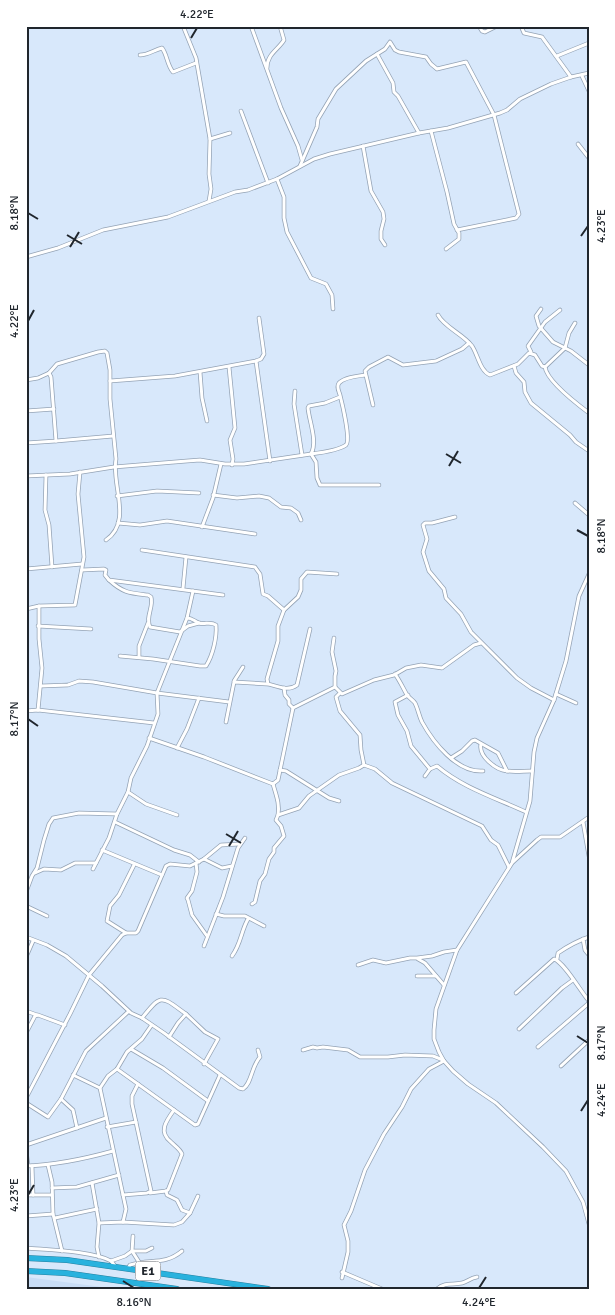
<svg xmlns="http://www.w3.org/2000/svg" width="615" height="1315" font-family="Signika,sans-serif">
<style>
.built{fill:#c8ddf6}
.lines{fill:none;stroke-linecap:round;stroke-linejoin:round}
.minor-casing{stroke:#94a3b5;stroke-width:4.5}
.highway-casing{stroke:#2681a0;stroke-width:6}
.minor{stroke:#fff;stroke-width:3}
.highway{stroke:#29b2de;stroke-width:5}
.ticks{fill:none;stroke:#20262d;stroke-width:2}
.labels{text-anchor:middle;stroke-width:4;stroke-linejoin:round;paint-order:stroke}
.shield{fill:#fff;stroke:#63676c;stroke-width:1}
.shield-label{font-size:12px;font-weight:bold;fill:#20262d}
.neatline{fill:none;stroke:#20262d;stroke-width:2}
.ticks-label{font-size:12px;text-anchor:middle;fill:#20262d}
</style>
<rect width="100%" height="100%" fill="#d8e8fb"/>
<!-- built -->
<polygon class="built" points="26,1277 117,1289 26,1289"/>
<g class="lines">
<!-- minor casing -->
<g class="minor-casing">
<g id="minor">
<polyline points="183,26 196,58 210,139 209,174 211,189 209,201"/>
<polyline points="251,26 281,108 298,146 302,160"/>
<polyline points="479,26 482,31 485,32 497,26"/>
<polyline points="521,26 524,33 542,37 571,77"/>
<polyline points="377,54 393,83 394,92 398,96 419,133"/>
<path d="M140,55C148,55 154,50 162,48C167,54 167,65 173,72L196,63"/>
<polyline points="557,56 589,43"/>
<path d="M267,68C267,54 278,50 284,40L280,26"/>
<polyline points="582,76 589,91"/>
<polyline points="241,111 268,183"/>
<polyline points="431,131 447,192 454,224 459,233 459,239 446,249"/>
<polyline points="210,139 230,133"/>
<polyline points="578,144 589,158"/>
<polyline points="363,146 371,191 383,212 384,219 381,231 381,239 385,245"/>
<polyline points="300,166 317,127 318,119 336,89 366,61 385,49 390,42 395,50 399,52 426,57 431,64 437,69 466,62 494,115 519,214 516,218 457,230"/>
<polyline points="277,179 284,197 284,218 287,232 311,278 326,284 332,295 333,309"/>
<polyline points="26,257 58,248 103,230 168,217 235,192 248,190 277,179 314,159 330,154 419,133 448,128 500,113 507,110 520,99 551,84 571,77 589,73"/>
<polyline points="541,309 536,316 539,326 553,342 571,351 589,365"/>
<path d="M438,315C444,327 463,334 472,346C478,355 480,371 490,375L518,364L529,353L535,355L542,366L545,367L565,348L569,333L575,323"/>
<polyline points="531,352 528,346 545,322 560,310"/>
<polyline points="256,361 270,461"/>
<polyline points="514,366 516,373 524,382 525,392 531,403 570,435 576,442 589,451"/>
<polyline points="229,367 235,428 230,440 233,459 232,465"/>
<path d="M545,367C547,381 577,404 589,413"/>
<polyline points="200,372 202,398 207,421"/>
<path d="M26,380L38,378L49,373L57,364L98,352L105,351L107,353L110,370V399L116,459C111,484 133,522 106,540"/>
<polyline points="110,381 175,376 256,361 261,359 264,354 259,318"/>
<polyline points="295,391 294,404 302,455"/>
<path d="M340,397L325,403L309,406L308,408C309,421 318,441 311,454C319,453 339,450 346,445C351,440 342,403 340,395C339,391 336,387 339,383C344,377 358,376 365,375"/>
<polyline points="373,405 365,371 369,367 388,357 403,365 436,361 462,349 469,343"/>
<polyline points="26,411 54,409"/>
<polyline points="56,441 113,436"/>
<polyline points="26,443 56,441 51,377 49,373"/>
<polyline points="46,475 45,510 49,525 52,567"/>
<polyline points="26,476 70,474 114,467 187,461 200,460 225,464 244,464 311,454 316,462 317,478 320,485 379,485"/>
<polyline points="213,495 237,498 259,496 269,498 281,507 291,508 298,513 301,520"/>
<polyline points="117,496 157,491 199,493"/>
<polyline points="575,503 589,515"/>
<polyline points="455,517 432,523 425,523 423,525 427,539 423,552 429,571 444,589 446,598 461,614 471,632 517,678 531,688 554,700"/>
<polyline points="118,523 140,525 167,521 255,534"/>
<polyline points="202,527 213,498 221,464"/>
<path d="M142,550L255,567L260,574L263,594L268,596L284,610L278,626V641L267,679L268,684C277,686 288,692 297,685L310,629"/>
<polyline points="26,569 82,564"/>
<polyline points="82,570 104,569 106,570 105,575 109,580 223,595"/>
<polyline points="589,574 579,596 566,661 554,700 537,738 534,752 530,801 512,863 457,950 436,1009 434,1030 434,1039 439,1052 444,1061 453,1071 468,1084 496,1103 543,1147 566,1171 583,1202 589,1224"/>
<path d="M109,580C123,593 130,593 148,595L151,597C154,607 145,617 150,627L180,632L188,626L199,623"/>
<polyline points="183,588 186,557"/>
<polyline points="26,609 39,606 75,605 84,557 78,494 80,472"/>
<polyline points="284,610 298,597 301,590 301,579 307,572 337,574"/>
<polyline points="38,626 91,629"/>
<path d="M120,656L153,659L200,666H206C213,655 217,637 216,625C210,621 205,625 199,623C194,621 192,618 187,618"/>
<polyline points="139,657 139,646 148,623"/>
<path d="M395,674C400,681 403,688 407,695C409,698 413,700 415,703C418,709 419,716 422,722C433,742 457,773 483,771"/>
<polyline points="234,681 243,667"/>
<polyline points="41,686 68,685 79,681 93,682 157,693 229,702"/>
<polyline points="335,687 342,694 374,680 394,675 406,668 421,665 442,668 474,645 481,643"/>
<polyline points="284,688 285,695 289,700 289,704 293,708"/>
<polyline points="340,693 336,697 340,711 360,735 361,750 364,765 375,769 392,783 482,826 491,840 498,845 509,867"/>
<polyline points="556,694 576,703"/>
<polyline points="408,695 395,702 398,715 407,731 411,746 430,769 425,776"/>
<polyline points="38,710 42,668 39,639 39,606"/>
<polyline points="26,711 38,710 154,723"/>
<polyline points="226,722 234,682 267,684"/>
<polyline points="149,738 204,757 273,784 278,780 293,708 335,687 335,676 336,671 332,652 334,638"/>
<path d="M481,744C478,756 496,770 507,771C515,772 524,771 532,771"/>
<polyline points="177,748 187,729 199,698"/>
<polyline points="451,758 462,751 472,741 475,740 498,753 507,771"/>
<path d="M430,769L437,766C463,788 496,798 526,812"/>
<polyline points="280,770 286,771 329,798 339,801"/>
<path d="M273,784C276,795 280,804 278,815"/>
<polyline points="128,792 146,804 177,815"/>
<polyline points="115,822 174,850 190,855 199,862"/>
<polyline points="583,822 589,856"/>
<polyline points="102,850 162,875"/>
<polyline points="204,859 221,845 240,844"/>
<polyline points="513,862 537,840 541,837 560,837 589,817"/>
<polyline points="196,863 197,872 192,891 187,898 188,900 192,915 207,936"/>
<polyline points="93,869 109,838 117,814 128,792 131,778 147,746 158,714 157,693 187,618 193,591"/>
<polyline points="35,873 44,869 61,870 75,863 96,863"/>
<polyline points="26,892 32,876 37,868 44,840 49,824 53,818 79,813 117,814"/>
<polyline points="252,904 255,902 260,881 265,874 269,859 274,852 274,848 284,836 281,826 276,820 278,815 299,808 309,796 339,775 359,768 364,765"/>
<polyline points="26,906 47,916"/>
<polyline points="216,914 224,916 245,916 264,926"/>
<polyline points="126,933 107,921 110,906 119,895 134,865"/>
<path d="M26,937L47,945L66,956L102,986L131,1013L142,1018L164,1033L239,1088L243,1089C252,1083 251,1067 260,1057L258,1050"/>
<polyline points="583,939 585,950 589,955"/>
<polyline points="204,946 223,897 238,848 245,838"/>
<path d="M232,956C241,944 241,931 248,919"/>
<polyline points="26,957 33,941"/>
<polyline points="418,959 425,963 444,985"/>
<path d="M557,959L558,953C568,946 577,941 589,937"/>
<polyline points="358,965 373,960 386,963 410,958 417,958 432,956 444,952 457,950"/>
<polyline points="417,976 436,976"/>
<path d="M516,993L554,959C564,962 581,992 589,1001"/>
<polyline points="26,1011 37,1015"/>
<polyline points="186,1014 205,1032 218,1039 204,1064"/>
<path d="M142,1018C162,993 161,996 186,1014L178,1023L169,1037"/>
<polyline points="519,1029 562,988 573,980"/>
<polyline points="26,1033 35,1016 38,1015 65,1025"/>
<polyline points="538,1047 589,1003"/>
<polyline points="131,1049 163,1068 208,1101"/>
<polyline points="303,1050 313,1047 317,1048 323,1047 348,1050 360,1057 388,1057 405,1055 433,1056 443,1060"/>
<polyline points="561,1066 589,1040"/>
<polyline points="117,1069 195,1125 198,1124 220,1075"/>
<polyline points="73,1075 100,1088"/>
<polyline points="26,1098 70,1014 89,975 122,935 126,933 136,933 138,931 166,866 170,864 190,866 204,859 222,868 232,866"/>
<polyline points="61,1099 73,1110 77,1128"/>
<polyline points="26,1103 48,1117 61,1099 86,1051 128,1012"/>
<polyline points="107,1127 136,1122"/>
<polyline points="26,1145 106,1118"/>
<polyline points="26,1150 28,1166"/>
<polyline points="48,1165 52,1182 53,1214 62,1251"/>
<path d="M26,1166C56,1165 84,1159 113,1151"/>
<polyline points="32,1166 33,1195"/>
<polyline points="92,1183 99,1223 97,1247 99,1257"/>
<polyline points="52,1188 77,1187 119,1175"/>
<polyline points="166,1191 167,1195 177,1200 182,1210 190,1213"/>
<path d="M150,1193L166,1191L168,1190L182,1154C180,1149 175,1146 171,1142C158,1132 166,1121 174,1110"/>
<polyline points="26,1195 52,1195"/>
<polyline points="123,1195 147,1193 151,1191 132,1104 132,1096 138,1084"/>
<polyline points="26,1216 53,1214"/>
<polyline points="55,1218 97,1209"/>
<polyline points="123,1222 126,1209 100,1088 108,1076 117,1069 127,1052 142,1039 151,1026"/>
<polyline points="99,1223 123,1222 174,1225 182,1222 190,1213 198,1196"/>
<polyline points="133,1236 132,1251 139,1262"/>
<path d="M26,1248C49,1250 92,1251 111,1261L115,1266"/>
<polyline points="111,1261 125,1256 132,1251 146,1251 152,1248"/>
<path d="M128,1268L130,1265C150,1258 164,1266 182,1251"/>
<polyline points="342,1272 382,1289"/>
<polyline points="342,1278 348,1252 348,1241 344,1225 351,1211 365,1170 384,1134 402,1107 411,1089 429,1069 444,1061"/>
<path d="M437,1289C445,1282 453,1285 462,1283C467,1282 470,1278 477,1277"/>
</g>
</g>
<!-- highway casing -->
<g class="highway-casing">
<g id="highway">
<polyline points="26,1258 67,1260 268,1289"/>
<polyline points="26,1271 65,1273 177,1289"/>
</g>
</g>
<!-- minor -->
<use href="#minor" class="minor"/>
<!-- highway -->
<use href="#highway" class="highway"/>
</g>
<!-- ticks -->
<path class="ticks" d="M191,38L197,28M28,213L38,219M67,235L82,244M581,236L588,226M70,247L79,232M28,321L34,310M446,454L461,463M449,466L458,451M577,530L588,536M28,719L38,726M226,834L241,843M229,846L238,831M577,1036L588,1043M581,1111L588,1100M28,1195L34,1185M123,1281L134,1288M479,1288L486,1277"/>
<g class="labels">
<!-- shield labels -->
<rect class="shield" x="135.5" y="1261.5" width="25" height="19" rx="4"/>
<g class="shield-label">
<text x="148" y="1275">E1</text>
</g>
</g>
<!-- border -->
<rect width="615" height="1315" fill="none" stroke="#ffffff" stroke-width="55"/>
<rect x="28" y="28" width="560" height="1260" class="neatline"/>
<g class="ticks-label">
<text x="197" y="18">4.22°E</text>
<text transform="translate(14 213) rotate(-90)" y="4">8.18°N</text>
<text transform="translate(601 226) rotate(-90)" y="4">4.23°E</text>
<text transform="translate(14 321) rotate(-90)" y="4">4.22°E</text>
<text transform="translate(601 536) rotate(-90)" y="4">8.18°N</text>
<text transform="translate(14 719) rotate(-90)" y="4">8.17°N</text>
<text transform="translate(601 1043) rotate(-90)" y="4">8.17°N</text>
<text transform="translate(601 1100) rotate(-90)" y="4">4.24°E</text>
<text transform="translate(14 1195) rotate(-90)" y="4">4.23°E</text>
<text x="134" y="1306">8.16°N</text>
<text x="479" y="1306">4.24°E</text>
</g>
</svg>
